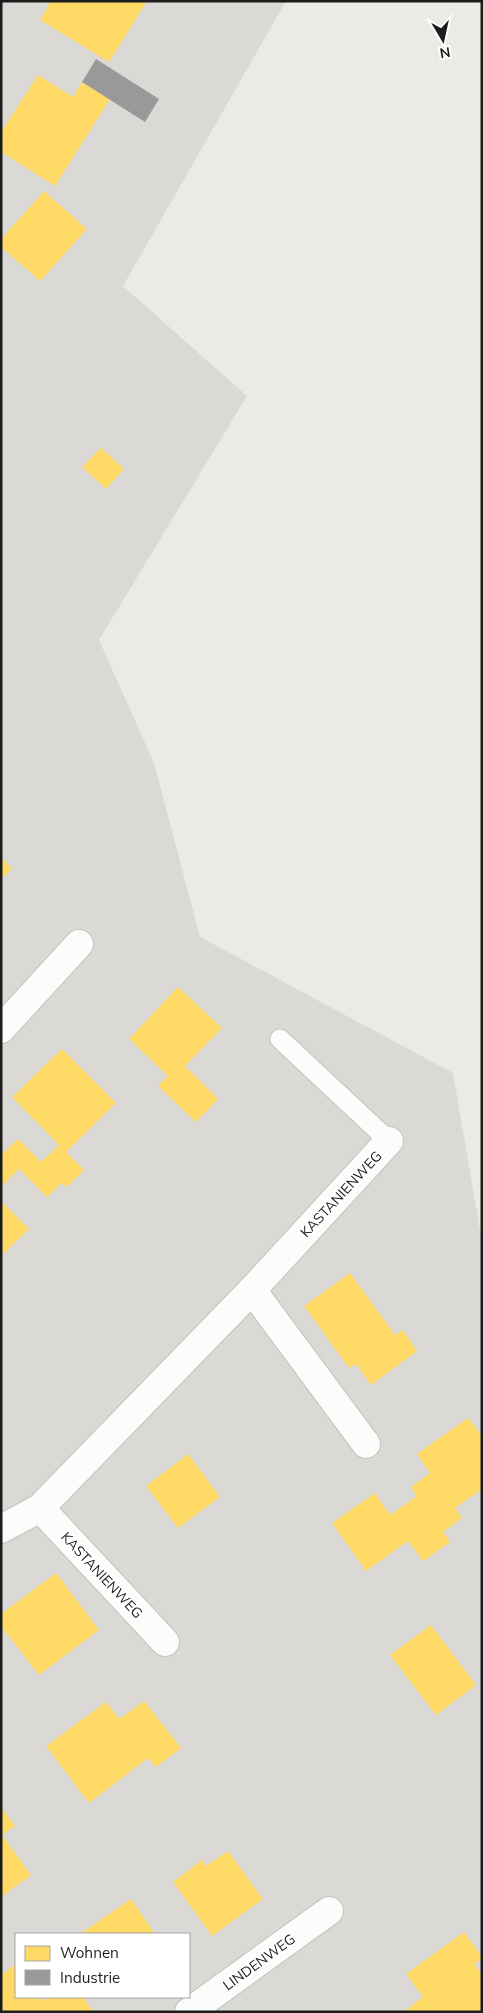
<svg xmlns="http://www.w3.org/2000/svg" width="483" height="2013" font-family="Mulish,sans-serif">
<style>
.residential{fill:#dad9d6;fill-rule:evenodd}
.homes{fill:#ffd966}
.industry{fill:#999}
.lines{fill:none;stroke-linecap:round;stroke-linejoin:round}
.service-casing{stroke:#c3c3c0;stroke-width:21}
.minor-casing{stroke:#c3c3c0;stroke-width:30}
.service{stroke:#fcfcfb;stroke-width:19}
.minor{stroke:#fcfcfb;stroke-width:28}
.labels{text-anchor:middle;stroke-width:5;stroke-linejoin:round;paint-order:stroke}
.street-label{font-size:14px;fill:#1c1c1c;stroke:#fff}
</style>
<rect width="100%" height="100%" fill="#ebeae4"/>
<!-- residential -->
<path class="residential" d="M1,1H286L123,286L247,396L99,640L154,763L200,937L453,1073L482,1242V2012H1ZM16,1934H189V1997H16Z"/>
<!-- homes -->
<g class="homes">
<polygon points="51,1 147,1 109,62 40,20"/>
<polygon points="38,75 73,97 82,82 110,99 55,186 1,152 1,132"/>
<polygon points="44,191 87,229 40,281 1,247 1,239"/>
<polygon points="101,448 124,469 106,489 82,467"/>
<polygon points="1,857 12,869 1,879"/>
<polygon points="178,987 222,1028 185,1066 218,1099 196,1122 158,1086 168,1076 129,1039"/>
<polygon points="62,1049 116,1103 66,1152 84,1170 67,1187 62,1183 47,1197 19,1169 1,1187 1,1151 3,1153 18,1139 41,1162 59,1145 12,1097"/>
<polygon points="1,1201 29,1229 3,1254 1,1252"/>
<polygon points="350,1273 395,1335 403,1330 417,1351 371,1385 356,1364 349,1368 304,1306"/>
<polygon points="468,1418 482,1436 482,1489 455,1508 462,1518 443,1532 450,1542 423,1561 408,1541 366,1571 332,1523 375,1493 390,1515 417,1496 411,1487 430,1473 417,1454"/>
<polygon points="188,1454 220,1497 178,1528 146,1486"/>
<polygon points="56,1573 99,1630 39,1675 1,1626 1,1614"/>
<polygon points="431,1625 476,1685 436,1715 390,1655"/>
<polygon points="144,1701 181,1748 156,1767 148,1758 89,1803 46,1746 106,1702 119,1719"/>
<polygon points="1,1807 15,1826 2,1835 31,1875 1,1897"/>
<polygon points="228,1851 263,1899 212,1936 173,1882 202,1860 206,1866"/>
<polygon points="131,1899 155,1934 80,1934"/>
<polygon points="464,1932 482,1957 482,1959 474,1964 482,1974 482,2012 403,2012 423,1997 406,1974"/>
<polygon points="16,1964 16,1997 39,1997 42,2001 49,1997 87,1997 84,1999 94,2012 1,2012 1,1975"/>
</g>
<!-- industry -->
<polygon class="industry" points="96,59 159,99 145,122 82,82"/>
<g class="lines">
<!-- service casing -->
<g class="service-casing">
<polyline id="service" points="280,1039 389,1141"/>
</g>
<!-- minor casing -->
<g class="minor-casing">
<g id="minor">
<polyline points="1,1029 79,944"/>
<polyline points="252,1290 366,1444"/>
<polyline points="40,1508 165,1642"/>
<polyline points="1,1529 40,1508 252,1290 389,1141"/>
<polyline points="189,2012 329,1911"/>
</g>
</g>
<!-- service -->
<use href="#service" class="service"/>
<!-- minor -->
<use href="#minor" class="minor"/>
</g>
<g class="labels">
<!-- street labels -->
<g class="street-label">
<text transform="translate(341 1194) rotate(-47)" y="5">KASTANIENWEG</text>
<text transform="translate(102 1575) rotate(47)" y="5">KASTANIENWEG</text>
<text transform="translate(259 1962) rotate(-36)" y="5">LINDENWEG</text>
</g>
</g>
<!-- border -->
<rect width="483" height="2013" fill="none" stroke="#1c1c1c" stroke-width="5"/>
<!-- legend -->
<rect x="15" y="1933" width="175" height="65" fill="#ffffff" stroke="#a4a4a4"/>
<rect x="25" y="1946" width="25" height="15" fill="#ffd966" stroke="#a4a4a4"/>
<text x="60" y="1958" font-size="15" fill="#1c1c1c">Wohnen</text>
<rect x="25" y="1970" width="25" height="15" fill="#999999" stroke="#a4a4a4"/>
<text x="60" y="1983" font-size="15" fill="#1c1c1c">Industrie</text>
<!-- north arrow -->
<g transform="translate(443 40) rotate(171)" stroke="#ffffff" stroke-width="4" paint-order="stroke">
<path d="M0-4L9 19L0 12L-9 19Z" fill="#1c1c1c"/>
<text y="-8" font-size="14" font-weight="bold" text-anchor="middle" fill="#1c1c1c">N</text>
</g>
</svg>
